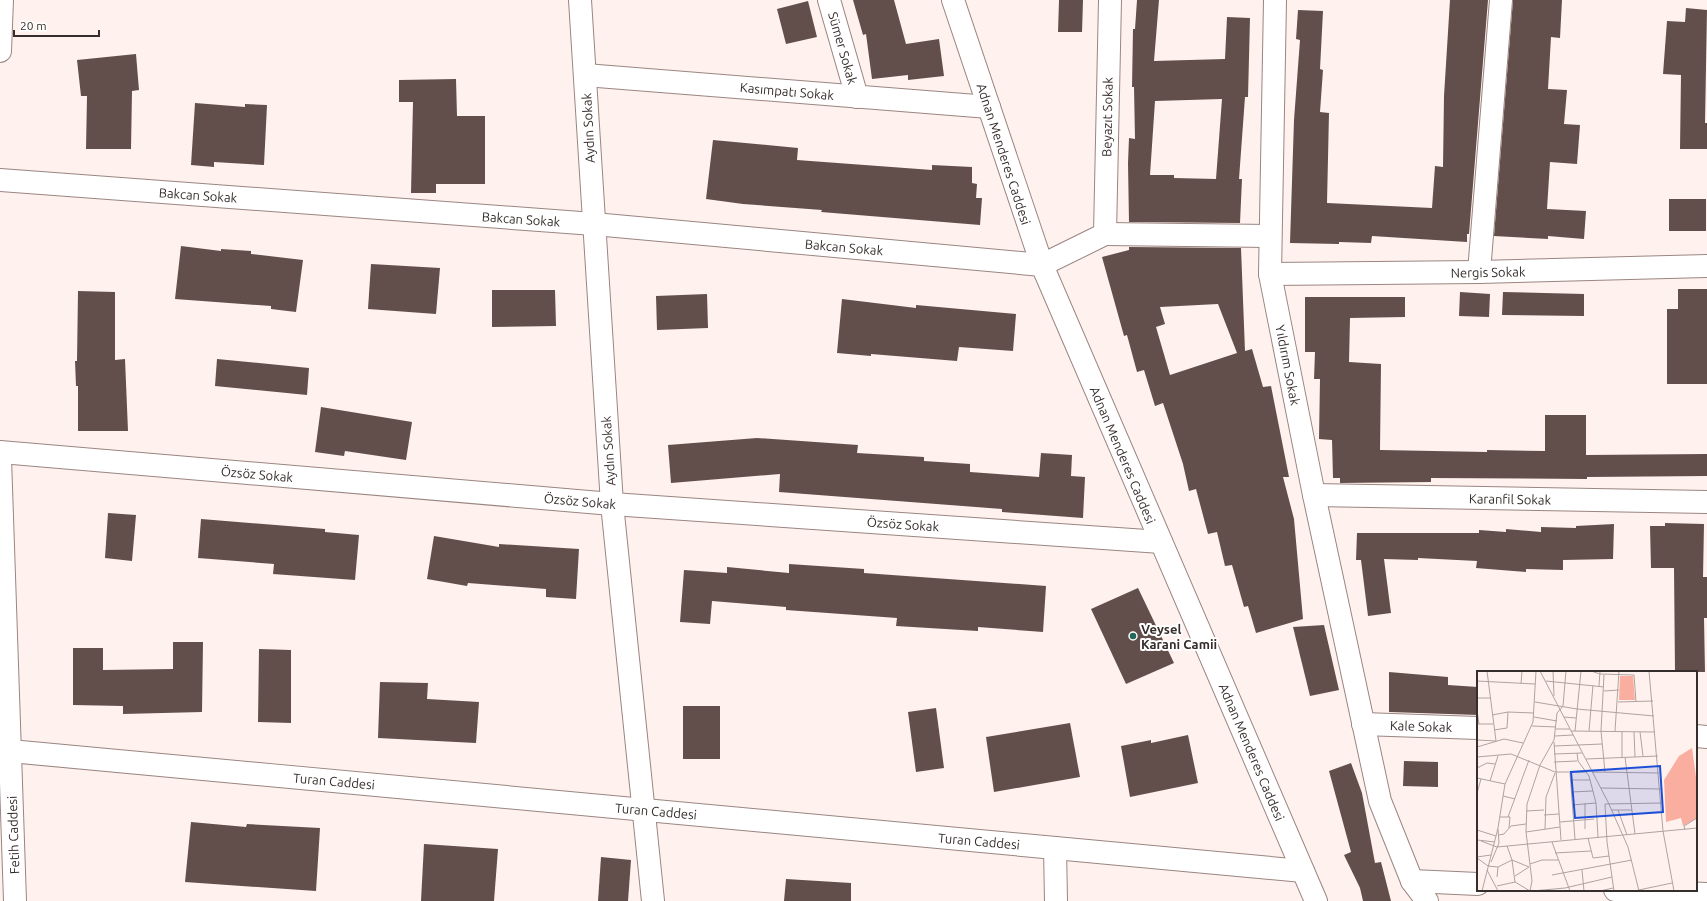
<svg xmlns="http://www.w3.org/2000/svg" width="1707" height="901" font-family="Ubuntu,sans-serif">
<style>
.building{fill:#624f4b;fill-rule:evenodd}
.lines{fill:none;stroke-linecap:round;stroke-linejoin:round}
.street-casing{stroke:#9a8581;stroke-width:24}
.secondary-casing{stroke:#9a8581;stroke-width:24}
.street{stroke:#fff;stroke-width:22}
.secondary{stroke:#fff;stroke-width:22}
.poi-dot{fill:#23685b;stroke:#fff;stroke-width:1.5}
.labels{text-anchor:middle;stroke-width:4;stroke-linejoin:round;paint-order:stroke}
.street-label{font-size:13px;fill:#362e2c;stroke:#fff}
.poi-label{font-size:13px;font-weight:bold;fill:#362e2c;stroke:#fff;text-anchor:start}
.inset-road{fill:none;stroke:#afa3a0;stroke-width:1}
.view{fill:#1d4ed8;fill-opacity:0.15;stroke:#1d4ed8;stroke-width:2}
.inset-edge{fill:none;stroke:#362e2c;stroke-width:2}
</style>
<rect width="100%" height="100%" fill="#fff1ee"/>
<!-- building -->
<g class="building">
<polygon points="853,0 894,0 906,44 939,39 944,76 908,80 908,75 872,79 866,34 863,35"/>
<polygon points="1059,0 1083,0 1082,32 1058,32"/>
<path d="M1137,0H1159L1154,61L1225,59L1227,17L1250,18L1248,97H1245L1239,179H1242L1240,223L1129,222L1128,163L1129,138L1135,139L1134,87H1132L1133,29H1135ZM1222,99L1216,179L1174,178V175H1150L1155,101Z"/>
<polygon points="1450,0 1488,0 1469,234 1467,234 1467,242 1372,236 1371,243 1339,242 1339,244 1290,243 1294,120 1300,40 1296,39 1298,10 1323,11 1320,69 1323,70 1320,112 1329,113 1327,203 1432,208 1435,166 1443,167 1444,96"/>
<polygon points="1513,0 1562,0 1560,38 1551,37 1548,89 1567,90 1564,124 1580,125 1577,164 1550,162 1547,209 1586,211 1584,239 1548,236 1548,239 1494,236"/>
<polygon points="808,1 817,37 786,44 777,9"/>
<polygon points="1686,8 1707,10 1705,123 1707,123 1707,149 1680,149 1681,75 1663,74 1667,21 1685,22"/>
<polygon points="136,54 139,90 132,91 131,149 86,149 87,96 81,96 77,60"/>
<polygon points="456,79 457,116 485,116 485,184 436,184 436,193 411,193 413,102 399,102 399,80"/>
<polygon points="195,103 245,107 245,104 267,105 264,165 214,162 214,167 191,165"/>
<polygon points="713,140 798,148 797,160 932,170 932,165 972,167 972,183 977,184 976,198 982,198 980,225 821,212 822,210 743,204 706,199"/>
<rect x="1669" y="199" width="37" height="32"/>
<polygon points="181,246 221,251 221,249 251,251 251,254 303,260 296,312 271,309 271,306 175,299"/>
<path d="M1129,247L1241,248L1245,351L1252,349L1263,387L1271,386L1289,477H1283L1294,519L1303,619L1256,633L1248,606L1244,607L1232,565L1225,566L1217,532L1208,534L1196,489L1189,491L1183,464L1163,403L1155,406L1144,370L1137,372L1127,335L1124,336L1102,257L1129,250ZM1218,304L1237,353L1170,375L1156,327L1165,324L1160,307Z"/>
<polygon points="371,264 440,268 436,314 368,309"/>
<polygon points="1678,289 1707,289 1707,384 1667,384 1667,309 1678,309"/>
<polygon points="492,290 555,290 556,326 492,327"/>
<polygon points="78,291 115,292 115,360 125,359 128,431 78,431 78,386 76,386 75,361 77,361"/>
<polygon points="1460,292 1490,294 1489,317 1459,316"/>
<polygon points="1503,292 1584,294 1584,316 1502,315"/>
<polygon points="707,294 708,328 657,330 656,296"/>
<polygon points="1305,297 1405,297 1405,317 1350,318 1349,362 1381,364 1380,450 1487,452 1487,450 1545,451 1545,415 1586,415 1586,455 1707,454 1707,476 1587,477 1587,479 1431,478 1431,482 1340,483 1340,478 1333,478 1332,440 1319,439 1320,379 1314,379 1315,352 1305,352"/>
<polygon points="842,299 916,308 916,305 1016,314 1013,351 959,347 957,361 871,354 871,356 837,353"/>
<polygon points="217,359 309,368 307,395 215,386"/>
<polygon points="321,407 412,422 406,460 345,451 344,456 315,452"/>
<polygon points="757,438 858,445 857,453 924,457 924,461 970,464 970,472 1039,477 1041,453 1072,455 1071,476 1085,477 1083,518 1002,512 1002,509 779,492 780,474 671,483 668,445"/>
<polygon points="108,513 136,515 132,561 105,558"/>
<polygon points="201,519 325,529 325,532 359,535 355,580 273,574 274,564 198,558"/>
<polygon points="1665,523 1704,524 1703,577 1707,577 1707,618 1704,618 1705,672 1675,672 1674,568 1651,568 1650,526 1665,526"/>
<polygon points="1614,524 1613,559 1563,560 1563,570 1526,569 1526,572 1476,568 1477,561 1418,558 1418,560 1384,559 1391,613 1368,616 1361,560 1356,560 1357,533 1479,533 1479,530 1506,532 1506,529 1541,532 1541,527 1576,528 1576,526"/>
<polygon points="434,536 499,547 499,544 579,549 576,599 546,597 546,589 468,583 467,586 427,579"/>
<polygon points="789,564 864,569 864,573 1046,586 1043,632 978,627 978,631 896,626 897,618 786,610 786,607 712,601 710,624 680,622 684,570 727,573 727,567 789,573"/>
<polygon points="1138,588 1174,663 1126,684 1091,609"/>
<polygon points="1324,625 1339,690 1310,696 1293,627"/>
<polygon points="173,642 203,642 202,712 123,714 123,706 73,705 73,648 103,648 103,670 173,669"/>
<polygon points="259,649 291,650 291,723 258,722"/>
<polygon points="1389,672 1448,677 1448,685 1478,687 1478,715 1389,712"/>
<polygon points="380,682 428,683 427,699 479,702 476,743 378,738"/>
<rect x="683" y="706" width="37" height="53"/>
<polygon points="936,708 944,768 916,772 908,712"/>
<polygon points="1070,723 1080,777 994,792 986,737"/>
<polygon points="1188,735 1198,783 1130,797 1121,746 1151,740 1151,743"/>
<polygon points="1404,761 1438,762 1438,787 1403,786"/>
<polygon points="1351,763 1362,793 1375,863 1381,862 1391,901 1363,901 1360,888 1344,855 1351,852 1329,771"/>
<polygon points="191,822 246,827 247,824 320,828 316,891 185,882"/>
<polygon points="424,844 498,849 494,901 421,901"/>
<polygon points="601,857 631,860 628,901 598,901"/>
<polygon points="786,879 851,883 851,901 784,901"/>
</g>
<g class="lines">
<!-- street casing -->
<g class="street-casing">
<g id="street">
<polyline points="580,0 612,504 653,901"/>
<polyline points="829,0 857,97"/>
<polyline points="1275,0 1270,274 1314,495 1380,801 1412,881 1427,901"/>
<polyline points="585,75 989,107"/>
<polyline points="0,180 594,224 1042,265 1105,234 1110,0"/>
<polyline points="1105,234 1270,236"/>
<polyline points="1479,272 1501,0"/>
<polyline points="1270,274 1479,272 1707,266"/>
<polyline points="0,452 612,504 1161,542"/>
<polyline points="1314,495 1707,502"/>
<polyline points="1363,724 1478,728"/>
<polyline points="1696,736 1707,737"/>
<polyline points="10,751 1303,871"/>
<polyline points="1055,848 1056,901"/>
<polyline points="1412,881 1478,884"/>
<polyline points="1615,890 1707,894"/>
</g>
</g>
<!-- secondary casing -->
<g class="secondary-casing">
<g id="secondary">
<polyline points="953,0 1042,265 1316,901"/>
<polyline points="0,51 2,0"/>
<polyline points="0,458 15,901"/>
</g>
</g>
<!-- street -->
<use href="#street" class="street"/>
<!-- secondary -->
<use href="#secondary" class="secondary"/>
</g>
<!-- markers -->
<circle class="poi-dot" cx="1133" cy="636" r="4"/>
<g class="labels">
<!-- street labels -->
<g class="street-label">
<text transform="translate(843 48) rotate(74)" y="5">Sümer Sokak</text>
<text transform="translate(787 91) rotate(5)" y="5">Kasımpatı Sokak</text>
<text transform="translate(1107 117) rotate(-89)" y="5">Beyazıt Sokak</text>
<text transform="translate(588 128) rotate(-93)" y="5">Aydın Sokak</text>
<text transform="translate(1004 154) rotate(72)" y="5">Adnan Menderes Caddesi</text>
<text transform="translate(198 195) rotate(4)" y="5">Bakcan Sokak</text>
<text transform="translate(521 219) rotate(4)" y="5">Bakcan Sokak</text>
<text transform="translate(844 247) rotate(5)" y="5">Bakcan Sokak</text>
<text transform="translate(1488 272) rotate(-1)" y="5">Nergis Sokak</text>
<text transform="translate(1288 365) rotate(79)" y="5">Yıldırım Sokak</text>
<text transform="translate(608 451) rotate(-94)" y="5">Aydın Sokak</text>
<text transform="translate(1123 455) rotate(67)" y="5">Adnan Menderes Caddesi</text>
<text transform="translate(257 474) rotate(5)" y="5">Özsöz Sokak</text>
<text transform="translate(1510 499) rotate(1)" y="5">Karanfil Sokak</text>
<text transform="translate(580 501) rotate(5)" y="5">Özsöz Sokak</text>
<text transform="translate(903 524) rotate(4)" y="5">Özsöz Sokak</text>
<text transform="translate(1421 726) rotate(2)" y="5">Kale Sokak</text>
<text transform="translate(1252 752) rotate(67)" y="5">Adnan Menderes Caddesi</text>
<text transform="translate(334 781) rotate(5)" y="5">Turan Caddesi</text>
<text transform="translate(656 811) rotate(5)" y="5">Turan Caddesi</text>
<text transform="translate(13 835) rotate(-92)" y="5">Fetih Caddesi</text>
<text transform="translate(979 841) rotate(5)" y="5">Turan Caddesi</text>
</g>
<!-- poi labels -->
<g class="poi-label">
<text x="1141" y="634">Veysel<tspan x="1141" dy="15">Karani Camii</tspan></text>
</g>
</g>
<!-- overview -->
<g transform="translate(1477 671)">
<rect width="220" height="220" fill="#fff1ee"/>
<path d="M143,5H156L158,29H142ZM215,77L220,113V147L206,155L204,147L189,151L187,109L202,85Z" fill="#faaea0"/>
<path class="inset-road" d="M63,0L131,131L151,176L162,220M76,0L77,25M114,0L123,3L157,4L159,30M172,0L186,160L197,220M127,4L124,60L128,101M0,10L58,13M69,10L127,16M44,13L45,0M122,15L123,0M127,20L142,19M0,27H13M58,31L100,38L177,45M141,31L176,30M0,39L2,53M15,44L31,41L57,42M57,46L80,50M87,46L99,47M0,53H16M55,55L79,56M79,58H93M17,59L30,57L31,41M94,60L178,61M98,60L104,0M112,60L116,14M138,60L142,0M145,61V86M157,61L158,86M163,61L166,85M78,65L96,64M0,69L19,70L10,0M77,71L84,169M77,75L125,73M0,76L27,68L46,72M100,82L101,90L112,105L119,132L121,166M77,83L105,82M0,86L34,83L78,101H110M148,86L158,163M109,88L181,85M77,91L100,90M0,97L10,92L18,93M115,101L182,102M93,102L98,168M0,107L28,113M94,109H113M13,110L21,85M124,117L184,118M94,121L116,120M0,122L4,108M26,125L38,128M95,134L119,132M134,139H155M141,139L150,164M49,140L67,139M67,144L82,143M23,146H33L32,157M31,146L52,89M83,151L117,148M68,158L69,126L78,102M108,158V132M0,159L19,165M208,159L207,155L220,147M49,161L83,156M22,164L27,163L34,155L49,153M111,167L116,187L132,185M0,169L18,171M4,170L20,176L220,157M75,171L93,220M30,175L35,189L38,211M78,182L114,180M0,186L14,184M0,187L11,195L21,196M14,191L22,172L21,158M53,193L65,189H81M10,199L21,220M105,199L107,220M75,204L155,189M20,206L21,196L35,189L52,196L38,205M38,211L53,220M20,215L38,211M5,220L21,157L28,113L56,51L59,0M53,220L55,210L49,161L50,133L63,94L77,69L80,42L86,35L89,0M55,220L88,217L135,206M123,220L136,217M137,220L130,171L128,133L185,132M157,220L195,212"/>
<path class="view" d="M183,95L186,141L98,147L94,101Z"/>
<rect width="220" height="220" class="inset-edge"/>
</g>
<!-- scale -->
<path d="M14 30v6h85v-6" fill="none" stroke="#362e2c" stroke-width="2"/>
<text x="20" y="30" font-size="12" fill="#362e2c" stroke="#ffffff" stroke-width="3" paint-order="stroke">20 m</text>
</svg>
